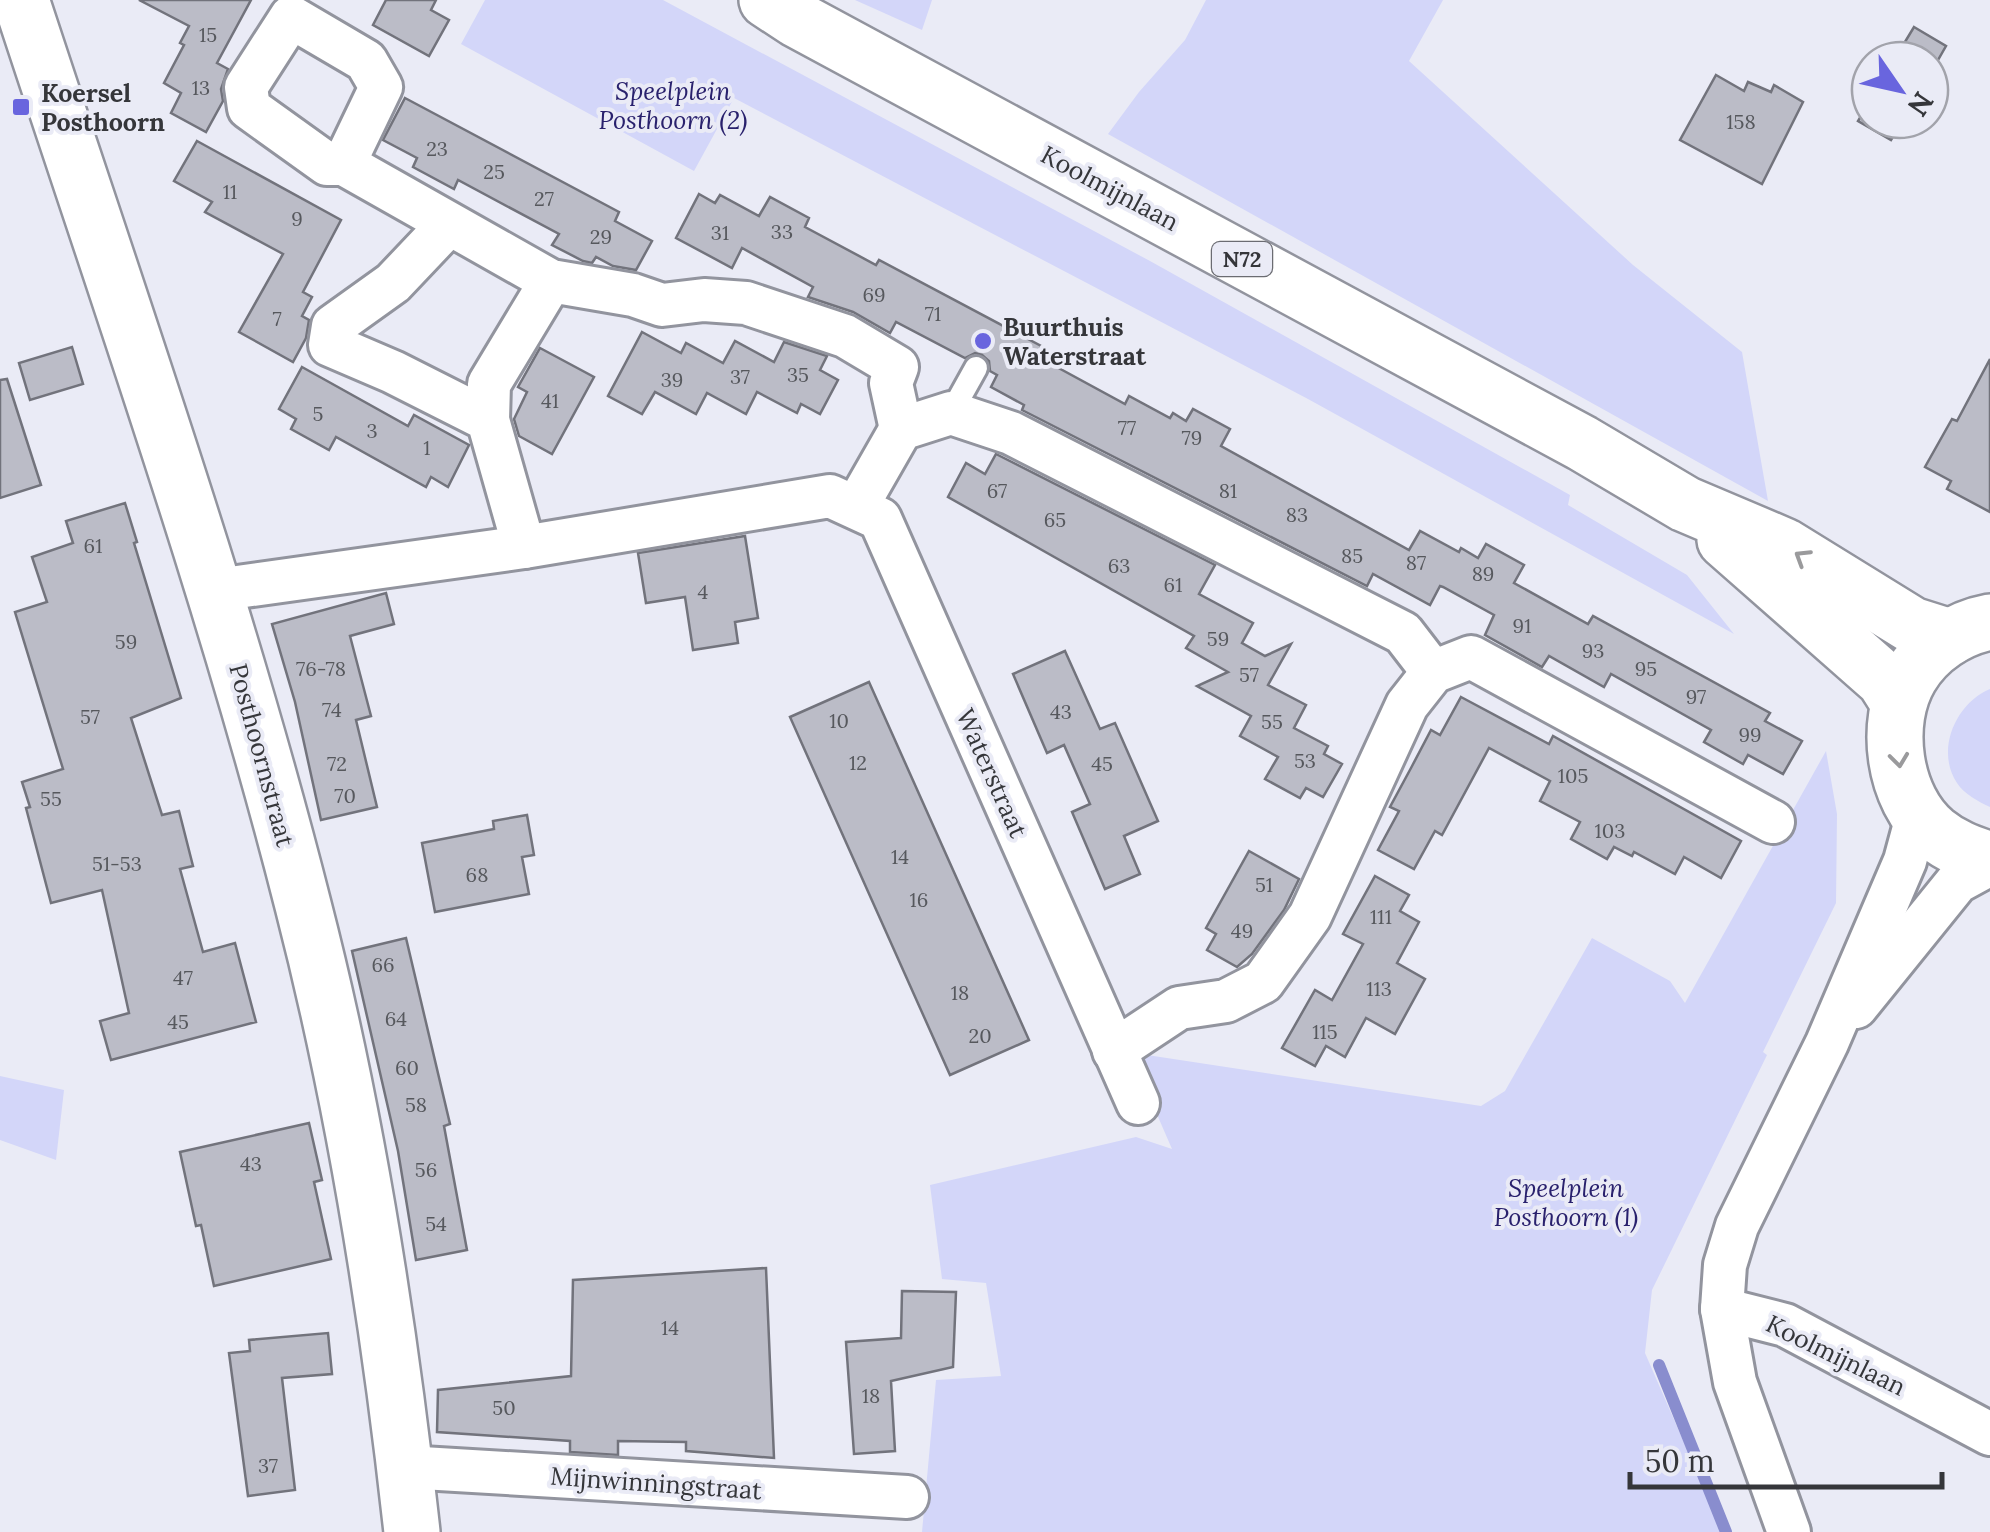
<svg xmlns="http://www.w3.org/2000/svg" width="1990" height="1532" font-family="Lora,serif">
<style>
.green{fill:#d3d6f9}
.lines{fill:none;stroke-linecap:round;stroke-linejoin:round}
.stream{stroke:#898dce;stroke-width:12}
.building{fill:#bbbcc7;stroke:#72737c;stroke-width:2.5}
.service-casing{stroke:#92949e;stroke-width:28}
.minor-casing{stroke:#92949e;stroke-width:48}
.tertiary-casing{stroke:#92949e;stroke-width:60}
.primary-casing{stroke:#92949e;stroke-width:60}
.service{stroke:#fff;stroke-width:22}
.minor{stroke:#fff;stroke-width:42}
.tertiary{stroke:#fff;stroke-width:55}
.primary{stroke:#fff;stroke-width:55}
.oneway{stroke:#9a9a9c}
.poi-dot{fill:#6965de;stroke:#eaebf6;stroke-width:4}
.labels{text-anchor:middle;stroke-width:8;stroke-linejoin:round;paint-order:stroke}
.number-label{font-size:20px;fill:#56585d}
.shield{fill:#eaebf6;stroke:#6b6c72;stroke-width:2.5}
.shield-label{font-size:22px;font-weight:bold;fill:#35363a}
.park-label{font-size:25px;font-style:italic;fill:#29216d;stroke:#eaebf6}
.poi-label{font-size:25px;font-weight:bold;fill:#35363a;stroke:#eaebf6;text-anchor:start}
.street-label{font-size:25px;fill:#35363a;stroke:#eaebf6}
</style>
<rect width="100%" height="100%" fill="#eaebf6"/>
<!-- green -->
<g class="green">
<polygon points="485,0 663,0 1150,261 1570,495 1568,505 1687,575 1734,634 1308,399 734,98 694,171 461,44"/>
<polygon points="855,0 932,0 922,30"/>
<polygon points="1206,0 1443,0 1409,61 1633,265 1742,352 1768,501 1108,134 1139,92 1185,40"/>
<path d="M1990,689V807C1979,802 1964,794 1957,783C1935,750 1956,703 1990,689Z"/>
<polygon points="1826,751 1837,814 1836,903 1763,1052 1767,1055 1652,1290 1645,1353 1723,1532 922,1532 936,1380 1001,1376 986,1283 942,1279 930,1185 1136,1137 1172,1149 1139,1073 1147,1055 1481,1106 1505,1091 1592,938 1670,981 1685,1003"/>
<polygon points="0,1076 64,1090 56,1160 0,1140"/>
</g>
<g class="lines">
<!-- stream -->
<polyline class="stream" points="1659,1365 1726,1532"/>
</g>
<!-- building -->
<g class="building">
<polygon points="139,0 251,0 217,63 228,69 221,89 223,101 206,132 171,113 181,93 164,83 184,45 180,43 189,26"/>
<polygon points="386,0 436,0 431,10 449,20 429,56 373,25"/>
<polygon points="1914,27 1946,46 1930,74 1930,60 1894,60"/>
<polygon points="1716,75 1744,91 1748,82 1771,92 1774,85 1803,102 1762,184 1680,140"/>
<polygon points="405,98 619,212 615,221 652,241 636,270 613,266 596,257 592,263 583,261 552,245 559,234 458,180 454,189 413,167 417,158 383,140"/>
<polygon points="1870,101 1870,120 1903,120 1891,140 1858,121"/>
<polygon points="197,141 341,220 303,292 312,297 302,316 309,320 306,338 293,362 239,332 283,254 205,212 212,202 174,181"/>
<polygon points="699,194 715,203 720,195 759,216 770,197 809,218 805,227 876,265 879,260 1060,356 1055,366 1125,404 1129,396 1170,418 1173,413 1186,421 1193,409 1230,429 1221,446 1409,550 1420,531 1459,552 1461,548 1478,558 1486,544 1524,565 1514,583 1588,624 1593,616 1770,713 1765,721 1802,741 1783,774 1748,755 1743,764 1704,742 1711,730 1611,674 1604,687 1549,656 1542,667 1485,635 1494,615 1443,587 1440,586 1430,605 1373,574 1367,586 1022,410 1024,405 991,387 997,375 990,371 989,361 982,355 975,353 965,358 896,322 890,333 853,312 808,297 813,287 742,248 732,268 676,238"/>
<polygon points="642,332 681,353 686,343 723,363 735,341 774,362 784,342 827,356 820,370 838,380 820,414 801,404 797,413 757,392 746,414 707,393 696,414 655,392 642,414 608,396"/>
<polygon points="72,347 83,384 30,400 19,363"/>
<polygon points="540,348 594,377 552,454 519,436 514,419 527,392 518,387"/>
<polygon points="1990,359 1990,512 1947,489 1951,481 1925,467 1952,419 1957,421"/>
<polygon points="302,367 408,426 414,415 469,445 448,487 431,477 426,487 336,437 329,450 291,429 296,419 279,409"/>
<polygon points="7,379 41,485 0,498 0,380"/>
<polygon points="996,454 1215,565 1199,594 1253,623 1242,643 1265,656 1291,644 1268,685 1306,705 1294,728 1328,746 1324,754 1342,764 1323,797 1306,788 1300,798 1265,779 1278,757 1240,736 1251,716 1197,686 1228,672 1186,648 1194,636 948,497 966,463 985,474"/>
<polygon points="125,503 137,542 134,543 181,698 131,718 162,815 179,811 193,866 180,869 203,952 235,943 256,1022 111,1060 100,1021 129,1013 102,890 51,903 26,808 30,807 22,782 63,769 15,612 47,602 32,557 73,543 66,521"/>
<polygon points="745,536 758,618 735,622 738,643 693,650 685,597 646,603 638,553"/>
<polygon points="386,593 394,624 350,636 371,716 356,720 377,807 321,820 295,702 272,624"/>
<polygon points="1065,651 1100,729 1115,723 1158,821 1124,836 1140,874 1105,889 1072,812 1090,804 1064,745 1047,753 1013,674"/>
<polygon points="869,682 1029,1040 950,1075 790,717"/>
<polygon points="1461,697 1549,744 1553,736 1741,841 1721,878 1684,857 1675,874 1634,852 1632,856 1614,847 1607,859 1571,839 1580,822 1540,801 1550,781 1489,748 1442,835 1435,831 1414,869 1378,850 1399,811 1390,807 1411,768 1431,730 1440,735"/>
<polygon points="527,815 534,855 522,857 529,894 435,912 422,843 494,829 493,821"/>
<polygon points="1249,851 1299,879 1284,910 1252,954 1237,967 1207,950 1216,934 1206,928"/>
<polygon points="1375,876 1409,895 1400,911 1419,922 1397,963 1425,979 1395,1034 1366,1018 1345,1057 1326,1046 1315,1066 1282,1048 1315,990 1332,1000 1363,944 1343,934"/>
<polygon points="406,938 450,1124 444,1126 467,1250 416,1260 398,1151 352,951"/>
<polygon points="309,1123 322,1180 314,1182 331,1259 214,1286 201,1225 196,1226 180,1152"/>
<polygon points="766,1268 774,1458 686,1451 686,1442 618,1441 618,1455 570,1452 570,1441 437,1432 438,1390 571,1376 573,1280"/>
<polygon points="902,1291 956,1292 953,1367 891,1381 895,1451 854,1454 846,1342 901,1338"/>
<polygon points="328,1333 332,1374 282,1378 295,1490 248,1496 229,1353 250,1351 249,1340"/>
</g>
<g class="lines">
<!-- service casing -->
<g class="service-casing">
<polyline id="service" points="951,413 976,368"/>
</g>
<!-- minor casing -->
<g class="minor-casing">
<g id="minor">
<polyline points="344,164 381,87 366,61 291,17 246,87 249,108 327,164 344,164 551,281 633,295 662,305 704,300 746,303 845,336 897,367 891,383 901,429"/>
<polyline points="448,225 393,283 333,326 330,345 393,372 488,420 524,547"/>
<polyline points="488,420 489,384 551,281"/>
<polyline points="857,506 901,429 951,413 1011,433 1403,633 1433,672"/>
<polyline points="216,590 524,547 830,496 880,519 1138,1103"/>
<polyline points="1856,1007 1957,882 1990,864"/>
<polyline points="1114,1051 1179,1008 1226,1001 1263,982 1310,916 1407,705 1433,672 1471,657 1773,822"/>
<polyline points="1722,1309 1785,1325 1990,1434"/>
<polyline points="405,1467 907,1497"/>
<polyline points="1789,1532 1735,1382 1722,1309 1725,1265 1737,1226 1827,1043 1905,861 1918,813"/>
</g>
</g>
<!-- tertiary casing -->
<g class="tertiary-casing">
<path id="tertiary" d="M21,0C119,300 225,598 303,905C356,1110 389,1321 412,1532"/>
</g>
<!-- primary casing -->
<g class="primary-casing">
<g id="primary">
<polyline points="767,0 796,19 1582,443 1685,504 1784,546 1912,625 1950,637"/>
<polyline points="1725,540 1884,680 1898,702"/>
<path d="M1990,622C1958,628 1927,648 1910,677C1883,722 1893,799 1935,833C1952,847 1970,853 1990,860"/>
</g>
</g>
<!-- service -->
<use href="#service" class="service"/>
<!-- minor -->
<use href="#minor" class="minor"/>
<!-- tertiary -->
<use href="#tertiary" class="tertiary"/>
<!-- primary -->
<use href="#primary" class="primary"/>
</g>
<!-- one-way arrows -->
<defs><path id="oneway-chevron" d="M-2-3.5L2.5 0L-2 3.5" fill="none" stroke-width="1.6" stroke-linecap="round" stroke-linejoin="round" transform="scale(2.5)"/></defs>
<g class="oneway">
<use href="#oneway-chevron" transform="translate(1802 557) rotate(-148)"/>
<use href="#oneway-chevron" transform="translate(1899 760) rotate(83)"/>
</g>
<!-- markers -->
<g class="poi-dot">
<rect x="11" y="97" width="20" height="20" rx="5"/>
<circle cx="983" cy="341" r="10"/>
</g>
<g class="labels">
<!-- number labels -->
<g class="number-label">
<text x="208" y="42">15</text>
<text x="201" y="95">13</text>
<text x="1741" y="129">158</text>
<text x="437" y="156">23</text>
<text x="494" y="179">25</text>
<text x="230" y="199">11</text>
<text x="544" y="206">27</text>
<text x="297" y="226">9</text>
<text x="782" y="239">33</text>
<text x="720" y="240">31</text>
<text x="601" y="244">29</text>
<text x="874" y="302">69</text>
<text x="933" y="321">71</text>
<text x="277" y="326">7</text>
<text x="798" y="382">35</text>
<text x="740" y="384">37</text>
<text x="672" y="387">39</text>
<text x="550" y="408">41</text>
<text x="318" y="421">5</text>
<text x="1127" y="435">77</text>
<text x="372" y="438">3</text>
<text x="1192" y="445">79</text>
<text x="427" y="455">1</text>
<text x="997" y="498">67</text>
<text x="1228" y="498">81</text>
<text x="1297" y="522">83</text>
<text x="1055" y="527">65</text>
<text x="93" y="553">61</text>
<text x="1352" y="563">85</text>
<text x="1416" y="570">87</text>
<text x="1119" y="573">63</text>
<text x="1483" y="581">89</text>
<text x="1173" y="592">61</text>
<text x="703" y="599">4</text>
<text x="1522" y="633">91</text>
<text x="1218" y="646">59</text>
<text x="126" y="649">59</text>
<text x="1593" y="658">93</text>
<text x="321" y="676">76-78</text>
<text x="1646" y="676">95</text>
<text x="1249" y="682">57</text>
<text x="1696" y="704">97</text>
<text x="332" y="717">74</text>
<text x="1061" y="719">43</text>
<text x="90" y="724">57</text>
<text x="839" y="728">10</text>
<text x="1272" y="729">55</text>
<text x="1750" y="742">99</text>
<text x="1305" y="768">53</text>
<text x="858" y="770">12</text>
<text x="337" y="771">72</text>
<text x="1102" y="771">45</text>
<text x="1573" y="783">105</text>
<text x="345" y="803">70</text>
<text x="51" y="806">55</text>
<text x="1610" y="838">103</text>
<text x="900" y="864">14</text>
<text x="117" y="871">51-53</text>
<text x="477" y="882">68</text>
<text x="1264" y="892">51</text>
<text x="919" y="907">16</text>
<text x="1381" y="924">111</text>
<text x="1242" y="938">49</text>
<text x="383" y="972">66</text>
<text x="183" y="985">47</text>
<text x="1379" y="996">113</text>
<text x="960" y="1000">18</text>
<text x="396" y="1026">64</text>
<text x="178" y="1029">45</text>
<text x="1325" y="1039">115</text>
<text x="980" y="1043">20</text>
<text x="407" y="1075">60</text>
<text x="416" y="1112">58</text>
<text x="251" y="1171">43</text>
<text x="426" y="1177">56</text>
<text x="436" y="1231">54</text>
<text x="670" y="1335">14</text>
<text x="871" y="1403">18</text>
<text x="504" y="1415">50</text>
<text x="268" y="1473">37</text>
</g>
<!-- shield labels -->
<rect class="shield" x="1212" y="242" width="60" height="34" rx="8"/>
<g class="shield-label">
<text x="1242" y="267">N72</text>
</g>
<!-- park labels -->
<g class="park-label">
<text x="673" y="100">Speelplein<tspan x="673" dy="29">Posthoorn (2)</tspan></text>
<text x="1566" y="1197">Speelplein<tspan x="1566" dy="29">Posthoorn (1)</tspan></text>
</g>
<!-- poi labels -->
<g class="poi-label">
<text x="41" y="102">Koersel<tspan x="41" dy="29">Posthoorn</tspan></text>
<text x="1003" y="336">Buurthuis<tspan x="1003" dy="29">Waterstraat</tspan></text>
</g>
<!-- street labels -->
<g class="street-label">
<text transform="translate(1110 188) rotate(28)" y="9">Koolmijnlaan</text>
<text transform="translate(262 755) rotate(75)" y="9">Posthoornstraat</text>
<text transform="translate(992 773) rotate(66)" y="9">Waterstraat</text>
<text transform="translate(1836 1355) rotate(26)" y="9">Koolmijnlaan</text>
<text transform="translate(656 1483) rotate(4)" y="9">Mijnwinningstraat</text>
</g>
</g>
<!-- north arrow -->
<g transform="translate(1900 90) rotate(124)"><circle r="48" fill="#eaebf6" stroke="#a2a3ab" stroke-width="2.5"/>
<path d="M0-8L18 38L0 25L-18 38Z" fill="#6965de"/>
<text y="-15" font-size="28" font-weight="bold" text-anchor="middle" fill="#35363a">N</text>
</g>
<!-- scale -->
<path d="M1630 1472v15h312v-15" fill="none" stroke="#35363a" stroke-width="5"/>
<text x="1645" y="1472" font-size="30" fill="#35363a" stroke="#eaebf6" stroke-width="8" paint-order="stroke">50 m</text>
</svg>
